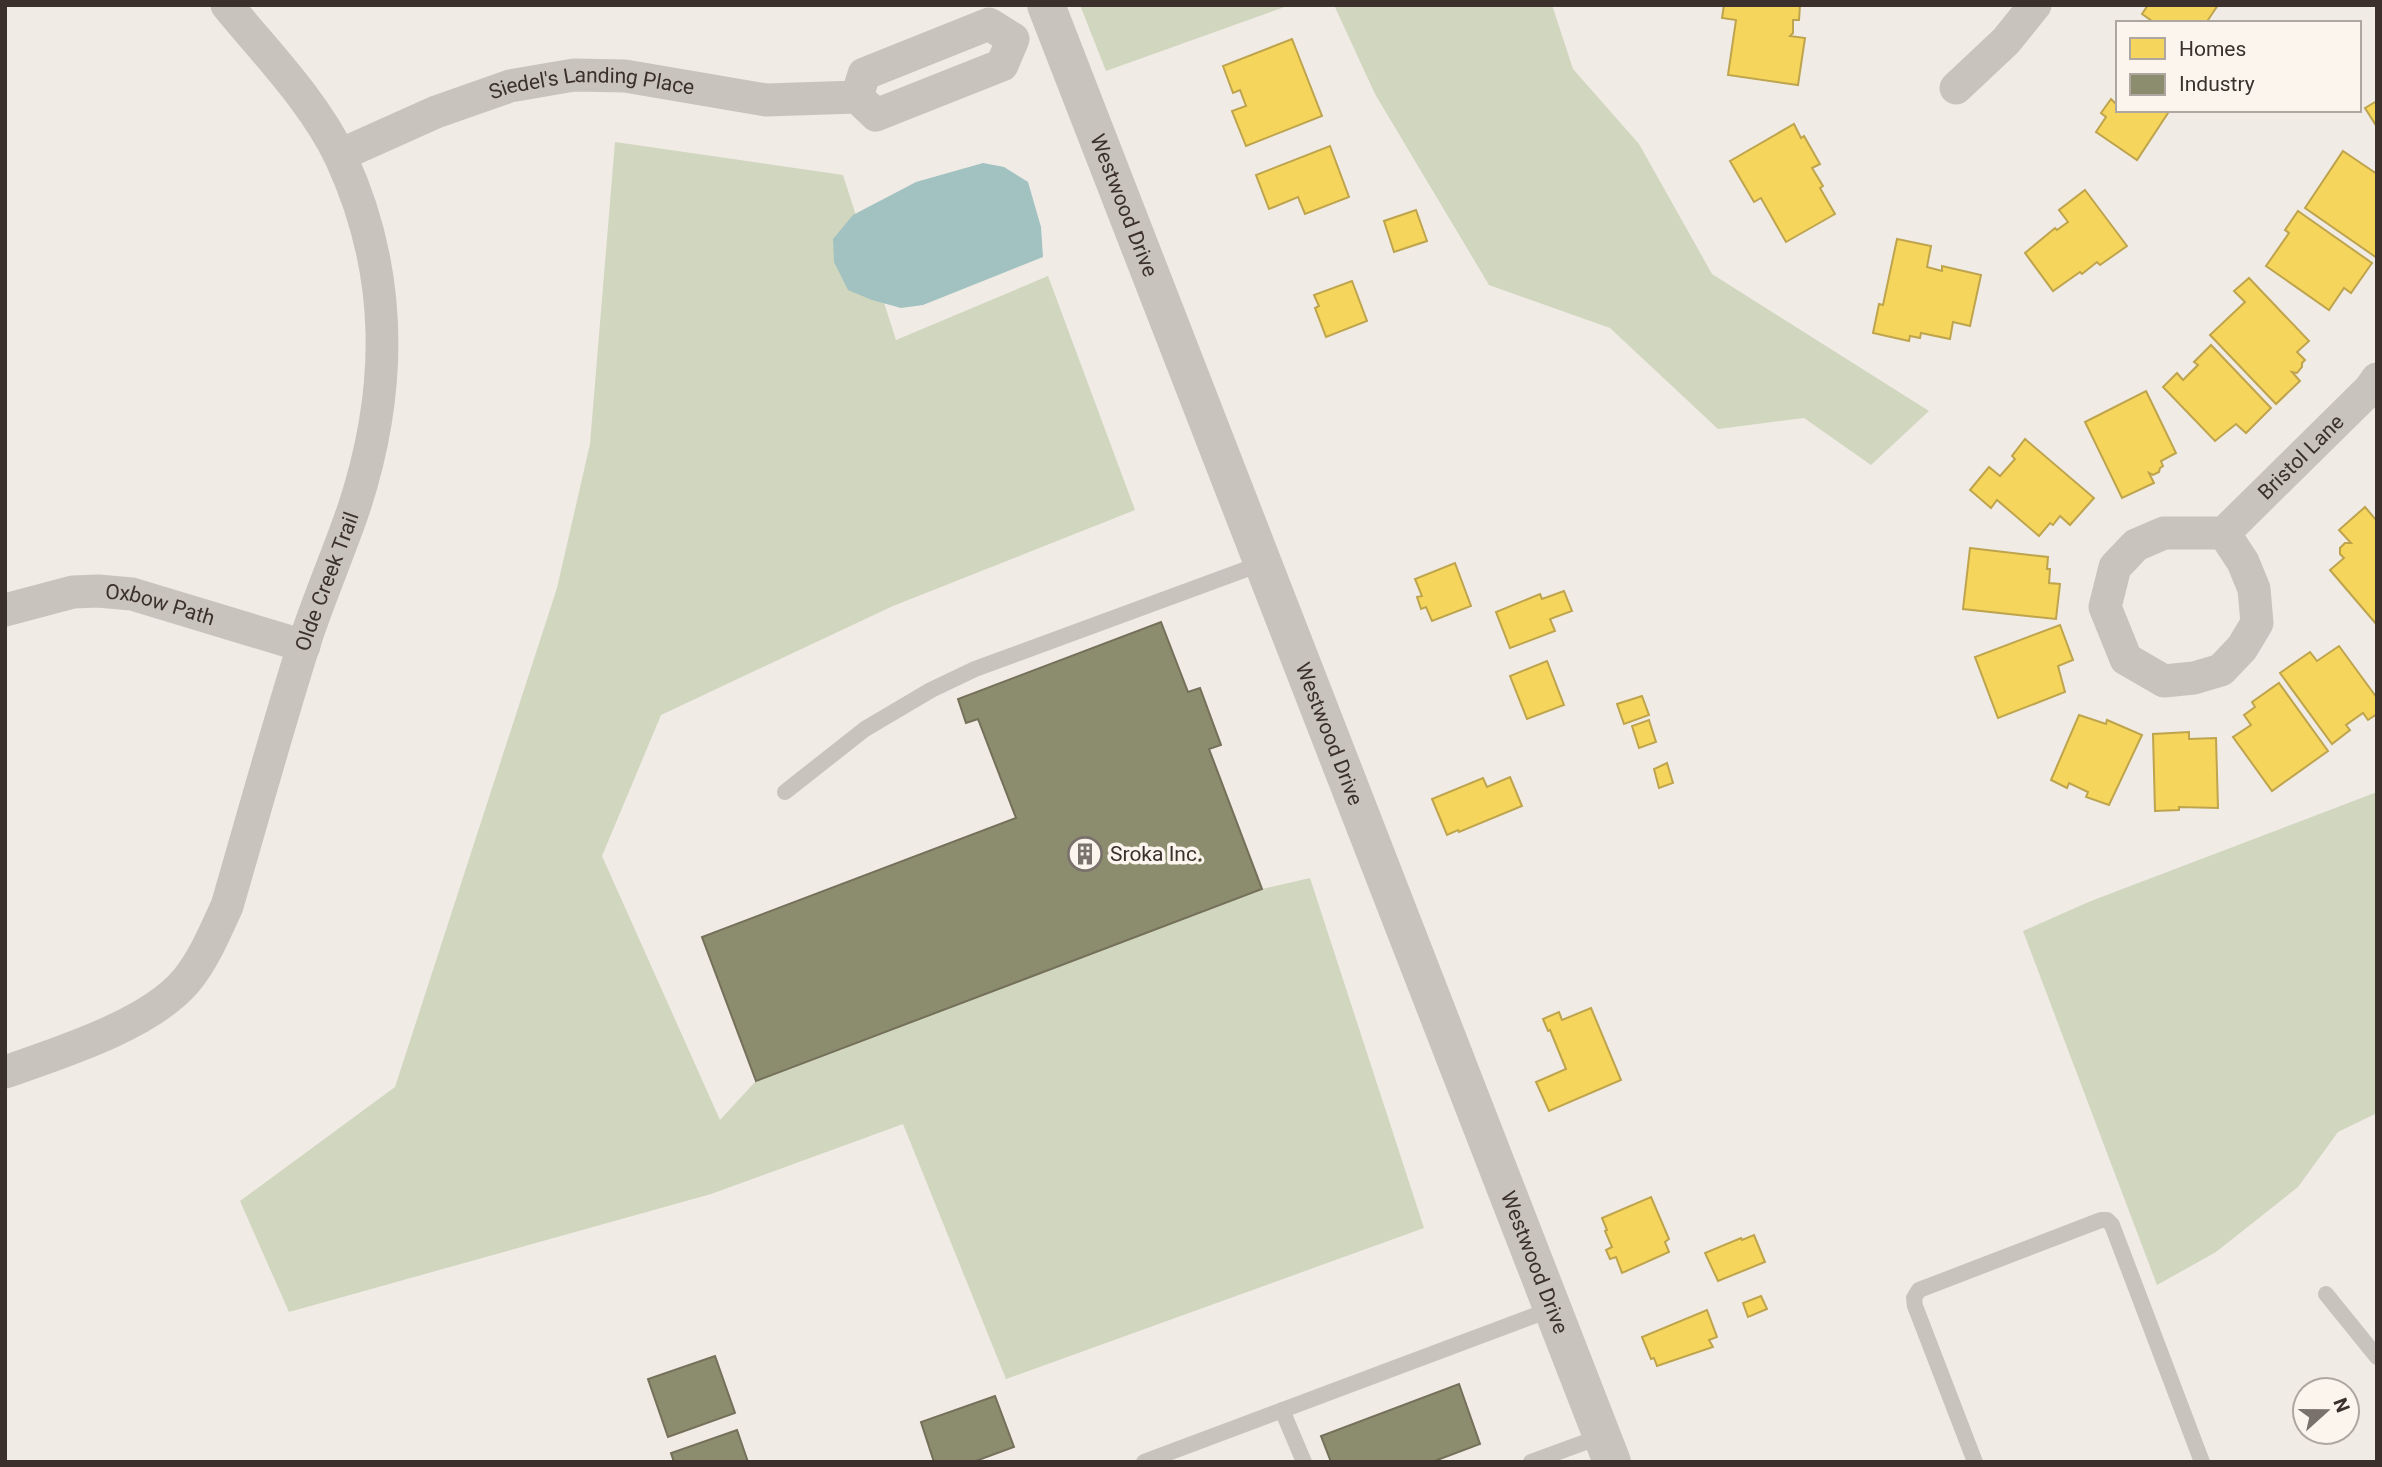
<svg xmlns="http://www.w3.org/2000/svg" width="2382" height="1467" font-family="Roboto,sans-serif">
<style>
.green{fill:#d1d6bf}
.water{fill:#a1c2c1}
.homes{fill:#f6d55c;stroke:#bea44d;stroke-width:2}
.industry{fill:#8c8c6e;stroke:#74705a;stroke-width:2}
.lines{fill:none;stroke-linecap:round;stroke-linejoin:round}
.service{stroke:#c9c3be;stroke-width:16}
.minor{stroke:#c9c3be;stroke-width:33}
.tertiary{stroke:#c9c3be;stroke-width:38}
.labels{text-anchor:middle;stroke-width:7;stroke-linejoin:round;paint-order:stroke}
.street-label{font-size:21px;fill:#3b302b;stroke:#fbf5ee}
.poi-label{font-size:21px;fill:#3b302b;stroke:#fbf5ee;text-anchor:start}
</style>
<rect width="100%" height="100%" fill="#f0ebe5"/>
<!-- green -->
<g class="green">
<polygon points="1080,5 1290,5 1106,71"/>
<polygon points="1334,5 1552,5 1573,69 1639,144 1712,274 1929,411 1871,465 1804,418 1718,429 1610,328 1489,285 1375,94"/>
<polygon points="615,142 843,175 896,340 1048,276 1135,510 893,606 661,715 602,856 720,1120 756,1081 1262,889 1310,878 1424,1228 1006,1379 903,1124 711,1194 289,1312 240,1201 395,1087 557,588 590,444"/>
<polygon points="2377,792 2377,1113 2338,1132 2298,1187 2216,1252 2157,1285 2023,931 2091,901"/>
</g>
<!-- water -->
<polygon class="water" points="983,163 1004,167 1028,182 1041,227 1043,257 923,305 901,308 872,300 848,290 834,262 833,239 853,215 916,182"/>
<!-- homes -->
<g class="homes">
<polygon points="1724,5 1800,5 1799,20 1793,20 1793,33 1790,36 1805,38 1798,85 1728,75 1736,20 1722,18"/>
<polygon points="2148,5 2218,5 2206,23 2155,23 2142,14"/>
<polygon points="1292,39 1322,116 1246,146 1232,111 1246,106 1240,90 1233,93 1223,66"/>
<polygon points="2111,99 2115,103 2118,99 2118,110 2170,110 2137,160 2096,132 2106,117 2101,113"/>
<polygon points="2377,101 2377,127 2365,108"/>
<polygon points="1794,124 1801,138 1804,136 1820,164 1812,168 1823,186 1820,188 1835,214 1786,242 1761,198 1754,202 1730,161"/>
<polygon points="1330,146 1349,197 1305,214 1298,197 1269,209 1256,175"/>
<polygon points="2343,151 2377,174 2377,258 2305,208"/>
<polygon points="2085,190 2127,246 2100,265 2097,262 2082,274 2080,272 2053,291 2025,253 2055,228 2057,230 2068,222 2059,210"/>
<polygon points="1416,210 1427,241 1394,252 1384,221"/>
<polygon points="2298,211 2372,263 2351,293 2344,288 2329,310 2266,266 2289,233 2285,230"/>
<polygon points="1897,239 1931,246 1927,267 1942,271 1942,266 1981,275 1970,326 1953,322 1950,339 1921,333 1920,338 1910,336 1909,341 1873,333 1879,304 1883,305"/>
<polygon points="2249,278 2309,341 2297,352 2305,360 2302,363 2302,367 2297,373 2292,372 2300,381 2276,404 2210,335 2245,302 2234,291"/>
<polygon points="1352,281 1367,321 1326,337 1315,308 1319,306 1314,295"/>
<polygon points="2211,345 2271,408 2246,433 2236,424 2215,441 2163,387 2177,373 2183,380 2198,365 2194,362"/>
<polygon points="2146,391 2176,453 2161,461 2163,466 2160,468 2159,472 2153,475 2149,473 2154,483 2122,498 2085,422"/>
<polygon points="2025,439 2094,498 2070,525 2060,516 2053,525 2050,523 2039,536 1997,500 1991,508 1970,490 1989,467 2000,476 2015,459 2012,456"/>
<polygon points="2365,507 2377,521 2377,625 2330,570 2344,558 2340,554 2340,548 2345,543 2351,543 2339,530"/>
<polygon points="1970,548 2048,557 2047,569 2050,569 2049,583 2060,584 2056,619 1963,609"/>
<polygon points="1455,563 1471,606 1432,621 1426,607 1421,609 1417,597 1422,596 1415,579"/>
<polygon points="1564,591 1572,611 1550,619 1555,631 1510,648 1496,612 1540,594 1542,599"/>
<polygon points="2060,625 2073,660 2058,666 2065,692 1998,718 1975,657"/>
<polygon points="2339,646 2377,698 2377,714 2368,720 2363,713 2346,725 2350,730 2332,744 2280,673 2310,652 2317,661"/>
<polygon points="1547,661 1564,705 1527,719 1510,676"/>
<polygon points="2279,683 2328,751 2272,791 2233,737 2251,725 2244,715 2255,707 2252,702"/>
<polygon points="1642,696 1649,715 1624,724 1617,704"/>
<polygon points="2079,715 2106,724 2107,720 2142,735 2109,805 2086,797 2088,792 2069,783 2067,788 2051,780"/>
<polygon points="1649,720 1656,742 1639,748 1632,726"/>
<polygon points="2189,732 2189,739 2216,738 2218,808 2179,807 2179,810 2155,811 2153,734"/>
<polygon points="1667,763 1673,783 1659,788 1654,769"/>
<polygon points="1510,777 1522,806 1459,832 1458,830 1447,835 1432,799 1483,778 1487,787"/>
<polygon points="1591,1008 1621,1080 1549,1111 1536,1082 1566,1069 1550,1030 1548,1031 1543,1019 1559,1012 1562,1020"/>
<polygon points="1651,1197 1669,1239 1665,1242 1669,1252 1622,1273 1616,1257 1610,1259 1606,1250 1612,1247 1605,1231 1607,1230 1602,1218"/>
<polygon points="1754,1235 1765,1262 1718,1281 1705,1253 1741,1238 1742,1240"/>
<polygon points="1761,1296 1767,1309 1748,1317 1743,1303"/>
<polygon points="1707,1310 1717,1337 1709,1340 1713,1347 1657,1366 1654,1358 1651,1359 1642,1337"/>
</g>
<!-- industry -->
<g class="industry">
<polygon points="1161,622 1188,692 1200,688 1221,745 1209,749 1262,889 756,1081 702,937 1016,818 978,719 966,723 958,699"/>
<polygon points="715,1356 735,1413 668,1437 648,1379"/>
<polygon points="1459,1384 1480,1444 1432,1462 1331,1462 1321,1436"/>
<polygon points="995,1396 1014,1447 973,1462 934,1462 921,1422"/>
<polygon points="737,1430 748,1462 674,1462 671,1453"/>
</g>
<g class="lines">
<!-- service -->
<g class="service">
<polyline points="785,792 865,729 931,690 975,669 1263,563"/>
<polyline points="2326,1294 2377,1357"/>
<polyline points="1282,1410 1304,1462"/>
<polyline points="1144,1462 1552,1309"/>
<polyline points="1531,1462 1602,1436"/>
<polyline points="1975,1462 1915,1306 1914,1298 1919,1290 2101,1220 2107,1220 2112,1225 2202,1462"/>
</g>
<!-- minor -->
<g class="minor">
<polyline points="1956,88 2006,41 2035,5"/>
<path id="s1" d="M340,155L436,112L510,86L574,75L625,76L766,100L857,97L876,115L1002,65L1013,39L989,24L864,74L857,97"/>
<path id="s2" d="M2224,533L2243,562L2254,589L2257,623L2242,648L2221,670L2194,678L2164,681L2126,659L2105,607L2115,567L2136,545L2164,533H2224L2370,389L2377,379"/>
<path id="s3" d="M5,610L73,592L98,591L132,594L304,646"/>
<path id="s4" d="M5,1072C59,1053 149,1025 186,981C204,959 215,932 227,906C252,820 276,733 303,647C318,600 338,555 354,508C393,389 394,273 341,158C314,101 266,53 227,5"/>
</g>
<!-- tertiary -->
<path class="tertiary" id="s5" d="M1046,5L1612,1462"/>
</g>
<!-- icons -->
<defs>
<g id="building-ring" transform="scale(1.75)"><circle r="9.5" fill="#fbf5ee" stroke="#7a716c" stroke-width="1.5"/><path d="M-4-6H4V6H1V3H-1V6H-4ZM-2.5-4.3h1.7v1.8h-1.7ZM.8-4.3h1.7v1.8H.8ZM-2.5-1h1.7V.8h-1.7ZM.8-1h1.7V.8H.8Z" fill="#7a716c"/></g>
</defs>
<g fill-rule="evenodd">
<use href="#building-ring" x="1085" y="854"/>
</g>
<g class="labels">
<!-- street labels -->
<g class="street-label">
<text dy="7" stroke="none"><textPath href="#s1" startOffset="266">Siedel's Landing Place</textPath></text>
<text dy="7" stroke="none"><textPath href="#s5" startOffset="215">Westwood Drive</textPath></text>
<text dy="7" stroke="none"><textPath href="#s2" startOffset="586">Bristol Lane</textPath></text>
<text dy="7" stroke="none"><textPath href="#s4" startOffset="630">Olde Creek Trail</textPath></text>
<text dy="7" stroke="none"><textPath href="#s3" startOffset="159">Oxbow Path</textPath></text>
<text dy="7" stroke="none"><textPath href="#s5" startOffset="782">Westwood Drive</textPath></text>
<text dy="7" stroke="none"><textPath href="#s5" startOffset="1349">Westwood Drive</textPath></text>
</g>
<!-- poi labels -->
<g class="poi-label">
<text x="1110" y="861">Sroka Inc.</text>
</g>
</g>
<!-- border -->
<rect width="2382" height="1467" fill="none" stroke="#3b302b" stroke-width="14"/>
<!-- legend -->
<rect x="2116" y="21" width="245" height="91" fill="#fbf5ee" stroke="#aea6a0" stroke-width="2"/>
<rect x="2130" y="38" width="35" height="21" fill="#f6d55c" stroke="#aea6a0" stroke-width="2"/>
<text x="2179" y="56" font-size="21" fill="#3b302b">Homes</text>
<rect x="2130" y="74" width="35" height="21" fill="#8c8c6e" stroke="#aea6a0" stroke-width="2"/>
<text x="2179" y="91" font-size="21" fill="#3b302b">Industry</text>
<!-- north arrow -->
<g transform="translate(2326 1411) rotate(69)"><circle r="33" fill="#fbf5ee" stroke="#aea6a0" stroke-width="2"/>
<path d="M0-5L12 26L0 18L-12 26Z" fill="#7a716c"/>
<text y="-10" font-size="19" font-weight="bold" text-anchor="middle" fill="#3b302b">N</text>
</g>
</svg>
